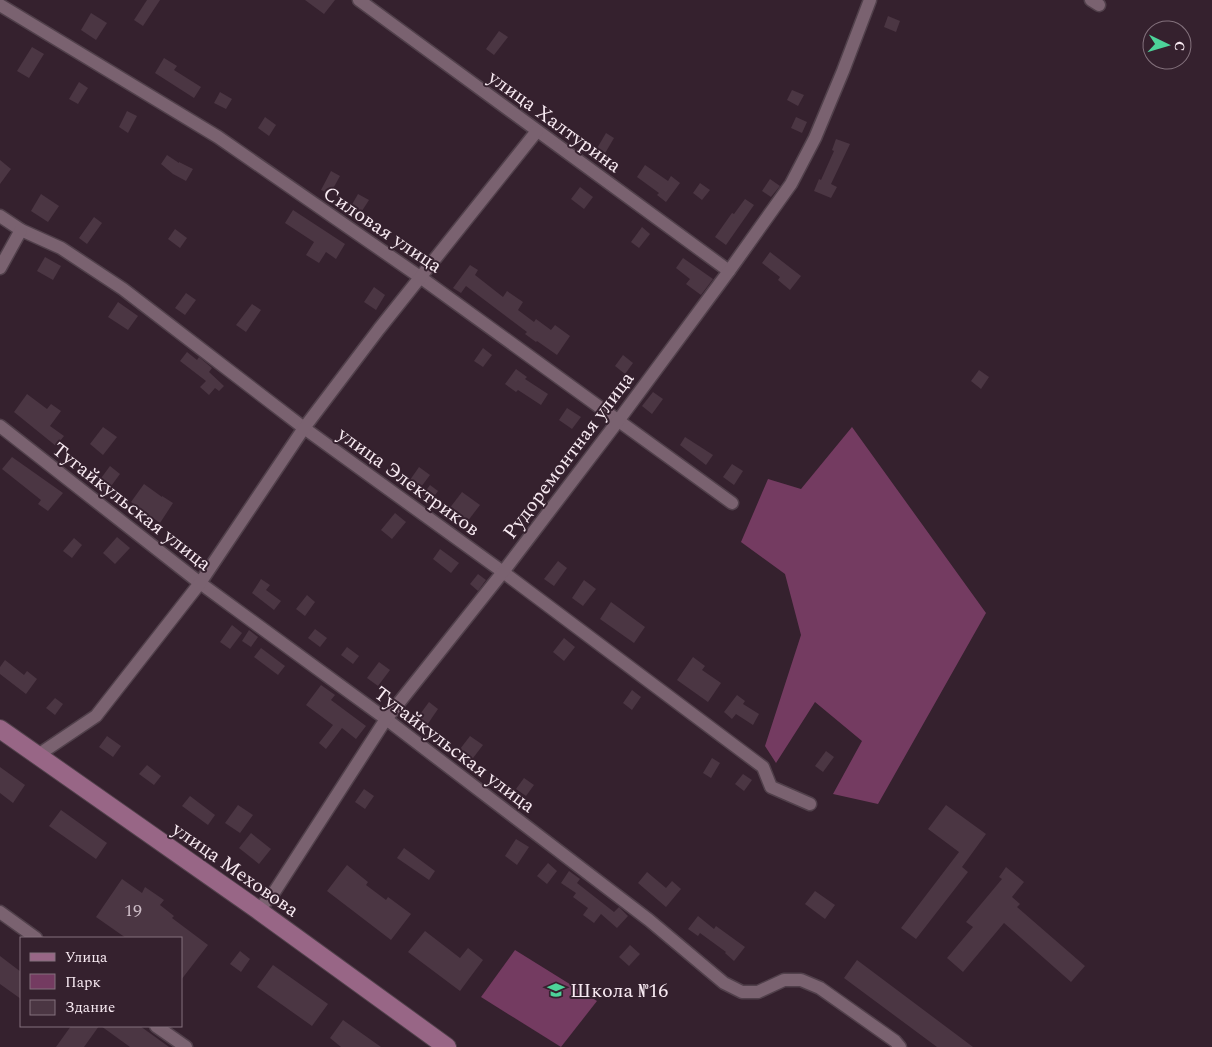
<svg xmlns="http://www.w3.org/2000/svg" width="1212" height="1047" font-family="Spectral,serif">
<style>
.green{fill:#743b61}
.building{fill:#4b3643}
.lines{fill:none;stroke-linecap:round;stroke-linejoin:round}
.street-casing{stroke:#51404b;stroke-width:15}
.secondary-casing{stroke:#51404b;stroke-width:20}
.street{stroke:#7a6270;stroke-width:12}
.secondary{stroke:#986686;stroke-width:18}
.labels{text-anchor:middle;stroke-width:4;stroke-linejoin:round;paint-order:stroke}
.number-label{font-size:18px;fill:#ccbcc6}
.street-label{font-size:20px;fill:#f7e9f1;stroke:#35212e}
.poi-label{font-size:20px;fill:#f7e9f1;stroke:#35212e;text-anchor:start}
</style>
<rect width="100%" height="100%" fill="#35212e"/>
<!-- green -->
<g class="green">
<polygon points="852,427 986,613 878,804 833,794 862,741 815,702 776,763 765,746 801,635 785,574 741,542 768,479 801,489"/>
<polygon points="515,950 597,1001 561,1047 481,997"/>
</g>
<!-- building -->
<g class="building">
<polygon points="147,0 160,0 143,26 134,20"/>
<polygon points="305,0 335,0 324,14"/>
<polygon points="91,13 107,23 96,40 81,30"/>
<polygon points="888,16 900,21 896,32 884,27"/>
<polygon points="499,31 508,37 494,55 486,49"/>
<polygon points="32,47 44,54 29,78 17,71"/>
<polygon points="164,58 177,66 174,70 201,87 194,98 155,73"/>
<polygon points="79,82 88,88 78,104 69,99"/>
<polygon points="792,90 804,95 798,106 787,100"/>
<polygon points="220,92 232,99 226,109 214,103"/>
<polygon points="127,111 137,116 128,133 119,127"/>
<polygon points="265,117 276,125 269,136 258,128"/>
<polygon points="796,117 807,122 802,133 791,128"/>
<polygon points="606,133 614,138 604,155 596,150"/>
<polygon points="836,139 850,144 831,184 837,187 831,198 814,191 819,179 821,180 834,151 832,150"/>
<polygon points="167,155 179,163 179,162 193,169 186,181 173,174 161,164"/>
<polygon points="0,160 11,169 0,184"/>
<polygon points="645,165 668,181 671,176 680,183 666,202 657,195 659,193 637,177"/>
<polygon points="331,171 340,176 330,194 321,190"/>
<polygon points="770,179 780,186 771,197 762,191"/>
<polygon points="700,183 710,190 702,200 693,193"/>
<polygon points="580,187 593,197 584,209 571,199"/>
<polygon points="41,194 59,206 48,222 31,211"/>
<polygon points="358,194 369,200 360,214 350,208"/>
<polygon points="745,199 754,205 726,245 715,237 732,213 734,214"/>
<polygon points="293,210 345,244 336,259 326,252 319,263 306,255 314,242 285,223"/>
<polygon points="94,217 102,223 87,244 79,238"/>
<polygon points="642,227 650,234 639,248 631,242"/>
<polygon points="175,229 187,238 180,248 168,239"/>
<polygon points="770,252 801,276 790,290 778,280 780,277 762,263"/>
<polygon points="45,257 61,266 53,280 37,271"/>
<polygon points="683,258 713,279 701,295 686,284 690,279 676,268"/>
<polygon points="470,265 478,270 475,275 503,297 507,291 523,302 518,310 534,322 536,319 551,330 555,325 570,336 557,355 537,341 536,342 525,334 527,332 466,286 461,293 453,288"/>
<polygon points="374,287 385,295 376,310 364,302"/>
<polygon points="186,293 196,300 185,315 175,308"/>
<polygon points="118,302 138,316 128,330 108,317"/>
<polygon points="252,304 261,310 246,332 236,325"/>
<polygon points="483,348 492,355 483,367 474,361"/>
<polygon points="187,352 197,360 199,357 212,368 209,372 224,386 219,391 215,388 209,395 200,387 206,381 180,361"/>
<polygon points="623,355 633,363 625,374 615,366"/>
<polygon points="516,369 527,377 525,379 548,394 541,405 518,390 516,392 505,384"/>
<polygon points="979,370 989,377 981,389 971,381"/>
<polygon points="653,392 663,399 652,414 642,406"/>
<polygon points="27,394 47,409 51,404 61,411 50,426 64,436 56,446 14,412"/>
<polygon points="567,408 581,417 572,429 559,420"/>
<polygon points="103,427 117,437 103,455 90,444"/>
<polygon points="685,437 713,455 706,465 680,445"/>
<polygon points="12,457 63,493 48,511 38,504 41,500 2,469"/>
<polygon points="732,464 743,471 734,485 723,477"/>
<polygon points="110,466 120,474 106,493 96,485"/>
<polygon points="419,467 430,475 421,487 410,480"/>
<polygon points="144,484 162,497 162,496 173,503 160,523 131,502"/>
<polygon points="430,485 438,491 430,502 422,496"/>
<polygon points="462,492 480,505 467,522 449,509"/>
<polygon points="395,513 406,522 392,539 381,530"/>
<polygon points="117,537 130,548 115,564 103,553"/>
<polygon points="74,538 82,545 72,558 63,551"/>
<polygon points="440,549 459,563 451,573 433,559"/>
<polygon points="558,561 567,568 554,586 544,579"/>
<polygon points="478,574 486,580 478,591 470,584"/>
<polygon points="261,579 270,585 266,590 281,601 274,610 252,593"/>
<polygon points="584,580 596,589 583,606 572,598"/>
<polygon points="307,595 315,602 305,616 296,609"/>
<polygon points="611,602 645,627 634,643 600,619"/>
<polygon points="232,625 242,633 230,649 220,642"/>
<polygon points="315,629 327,638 320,647 308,638"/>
<polygon points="249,630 258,637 251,647 242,641"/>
<polygon points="564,638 575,647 564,661 553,652"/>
<polygon points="347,647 359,656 353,664 341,655"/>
<polygon points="261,648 285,666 278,675 254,657"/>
<polygon points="693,657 705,666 702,670 721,683 708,702 677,680"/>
<polygon points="5,660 24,675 27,671 37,679 26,694 0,674 0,667"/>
<polygon points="379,662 390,670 378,686 367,678"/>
<polygon points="321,685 335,695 331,700 366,726 356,739 342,728 326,749 319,743 333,725 306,705"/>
<polygon points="632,690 641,697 632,710 623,703"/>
<polygon points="737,695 745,701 743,704 759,714 753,725 736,714 732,719 724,712"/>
<polygon points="55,698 63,704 55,715 46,708"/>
<polygon points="429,702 438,709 425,728 415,721"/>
<polygon points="107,736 121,746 113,757 99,747"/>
<polygon points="470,736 483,745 470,762 457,753"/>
<polygon points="826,751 834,757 823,772 815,766"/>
<polygon points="712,758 720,763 711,778 703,773"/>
<polygon points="147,765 161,776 154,785 139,774"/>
<polygon points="0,767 25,785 13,803 0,793"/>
<polygon points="743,774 752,780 744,791 735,784"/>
<polygon points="524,778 534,785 526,796 516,789"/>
<polygon points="364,789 374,796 365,809 355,802"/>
<polygon points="190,796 215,815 208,825 182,806"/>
<polygon points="238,805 253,815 240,833 225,823"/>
<polygon points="946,805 986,834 962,867 968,872 916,939 901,928 959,852 928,829"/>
<polygon points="61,810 107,843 96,859 49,826"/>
<polygon points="251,833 271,849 259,864 239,848"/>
<polygon points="516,839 529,847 517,865 505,856"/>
<polygon points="404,848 435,871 429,880 397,858"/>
<polygon points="548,863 557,871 547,884 537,876"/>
<polygon points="347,865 368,882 366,885 386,900 388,897 411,914 391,940 327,891"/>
<polygon points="1006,867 1024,882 1012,897 1020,904 1017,907 1085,966 1071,982 1004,923 963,972 947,958 973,927 966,922 1002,879 999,877"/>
<polygon points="569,871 580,879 577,883 614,912 619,907 628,916 617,928 601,914 594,923 583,915 588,908 573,897 576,893 561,883"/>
<polygon points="647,872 666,888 672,881 681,889 666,907 638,883"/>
<polygon points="122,879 142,893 145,887 164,900 160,905 174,916 172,918 208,945 181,980 181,938 126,938 96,917"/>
<polygon points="815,891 835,905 825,919 805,904"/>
<polygon points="698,916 714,929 716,926 745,947 734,961 725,953 726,952 700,933 698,936 688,929"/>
<polygon points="425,931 460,958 468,948 483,960 460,991 408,952"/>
<polygon points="630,945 640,954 629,966 619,957"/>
<polygon points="240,951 250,959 241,972 230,964"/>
<polygon points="0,956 21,972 21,999 0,984"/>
<polygon points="857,960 973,1047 937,1047 844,978"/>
<polygon points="273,965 328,1004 312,1026 257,987"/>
<polygon points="343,1020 381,1047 341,1047 330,1038"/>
<polygon points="71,1026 99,1026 84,1047 56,1047"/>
<polygon points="101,1026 140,1026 169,1047 130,1047"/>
</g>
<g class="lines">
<!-- street casing -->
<g class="street-casing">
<g id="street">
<polyline points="359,0 729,271"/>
<polyline points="1091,0 1099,5"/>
<polyline points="0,5 218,137 420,277 732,503"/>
<polyline points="0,216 21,230 61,248 123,289 304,428 503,572 763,767 771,787 810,804"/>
<polyline points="0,268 21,230"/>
<polyline points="0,426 200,583 386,719 649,920 724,983 742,992 758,992 784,980 801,980 820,988 895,1041 900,1047"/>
<polyline points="38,755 96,716 200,583 304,428 379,329 537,131"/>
<polyline points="258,910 273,894 386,719 503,572 618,421 729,271 791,184 815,138 843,71 870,0"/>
<polyline points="0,912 36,938"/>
<polyline points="156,1026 186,1047"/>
</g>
</g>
<!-- secondary casing -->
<g class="secondary-casing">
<polyline id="secondary" points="0,729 258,910 447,1047"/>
</g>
<!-- street -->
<use href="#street" class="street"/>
<!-- secondary -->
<use href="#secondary" class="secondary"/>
</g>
<!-- icons -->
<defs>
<g id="school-bare" transform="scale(1.35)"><path d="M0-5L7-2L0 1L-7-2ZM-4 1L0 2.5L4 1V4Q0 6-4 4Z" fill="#4dd39a" stroke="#35212e" stroke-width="2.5" paint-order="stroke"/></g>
</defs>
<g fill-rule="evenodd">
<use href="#school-bare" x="556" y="990"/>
</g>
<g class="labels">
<!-- number labels -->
<g class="number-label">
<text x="133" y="916">19</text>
</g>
<!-- street labels -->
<g class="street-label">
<text transform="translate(555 121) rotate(36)" y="7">улица Халтурина</text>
<text transform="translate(383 229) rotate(34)" y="7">Силовая улица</text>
<text transform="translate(568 455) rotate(-53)" y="7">Рудоремонтная улица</text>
<text transform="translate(409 481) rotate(36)" y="7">улица Электриков</text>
<text transform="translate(132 506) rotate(38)" y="7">Тугайкульская улица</text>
<text transform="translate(455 749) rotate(37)" y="7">Тугайкульская улица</text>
<text transform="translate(236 869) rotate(35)" y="7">улица Меховова</text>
</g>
<!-- poi labels -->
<g class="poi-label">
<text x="570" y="997">Школа №16</text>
</g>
</g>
<!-- legend -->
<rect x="20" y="937" width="162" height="90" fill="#35212e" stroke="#83717c"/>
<rect x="30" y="953" width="25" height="8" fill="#986686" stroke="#83717c"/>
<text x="65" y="962" font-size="15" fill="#f7e9f1">Улица</text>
<rect x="30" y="974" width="25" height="15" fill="#743b61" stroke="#83717c"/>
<text x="65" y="987" font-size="15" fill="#f7e9f1">Парк</text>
<rect x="30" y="1000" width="25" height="15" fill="#4b3643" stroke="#83717c"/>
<text x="65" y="1012" font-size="15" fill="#f7e9f1">Здание</text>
<!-- north arrow -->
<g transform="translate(1167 45) rotate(95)"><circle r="24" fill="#35212e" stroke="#83717c"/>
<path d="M0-4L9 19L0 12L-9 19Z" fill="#4dd39a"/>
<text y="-8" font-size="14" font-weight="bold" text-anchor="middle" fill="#f7e9f1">С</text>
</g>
</svg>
